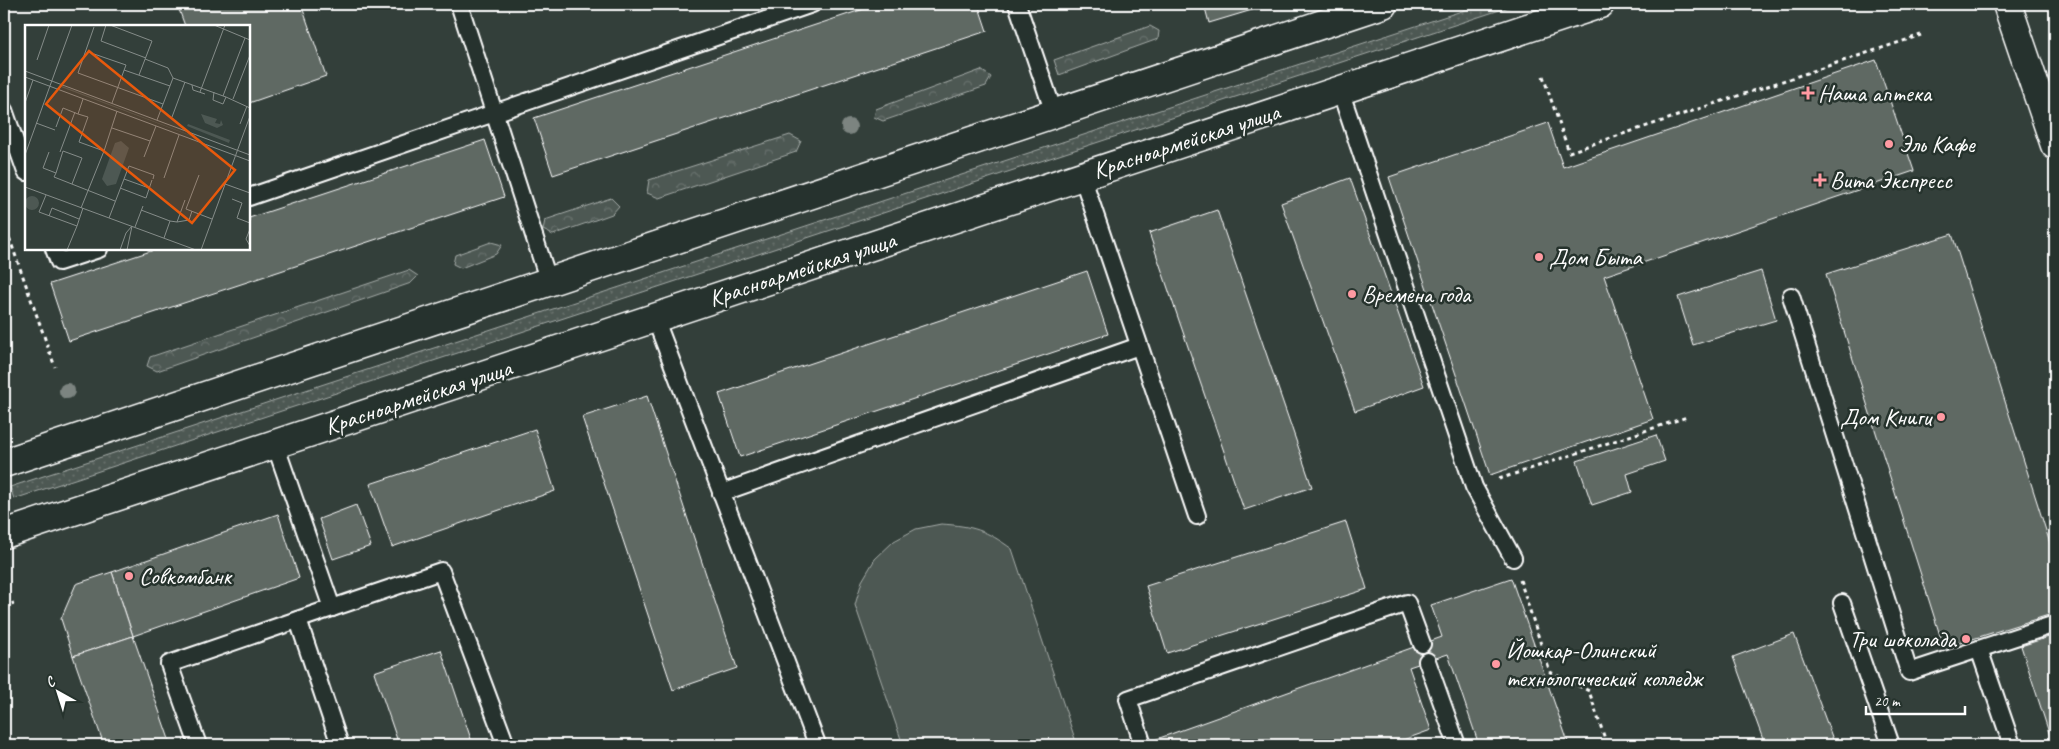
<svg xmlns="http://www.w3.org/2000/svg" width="2059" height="749" font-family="Caveat,sans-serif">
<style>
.grass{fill:url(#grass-dots);stroke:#a6aca9}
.forest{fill:url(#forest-crowns);stroke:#a6aca9}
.park{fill:#4d5853;stroke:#a6aca9}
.building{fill:#5f6964;stroke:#fff}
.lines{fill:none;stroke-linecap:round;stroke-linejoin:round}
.service-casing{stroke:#fff;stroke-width:20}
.secondary-casing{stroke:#fff;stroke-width:31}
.primary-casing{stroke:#fff;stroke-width:31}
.path{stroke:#fff;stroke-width:3;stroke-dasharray:4 4;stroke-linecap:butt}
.service{stroke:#26332d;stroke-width:16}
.secondary{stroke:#26332d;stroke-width:28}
.primary{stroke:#26332d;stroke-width:28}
.tree{fill:#7c8480}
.poi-dot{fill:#ff9aa2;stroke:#26332d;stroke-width:2}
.labels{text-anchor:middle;stroke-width:5;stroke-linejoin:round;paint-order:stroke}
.poi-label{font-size:24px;fill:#fff;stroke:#26332d;text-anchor:start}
.street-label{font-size:24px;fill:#fff;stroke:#26332d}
.inset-road{fill:none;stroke:#858c89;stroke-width:1}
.view{fill:#e8590c;fill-opacity:0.15;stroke:#e8590c;stroke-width:2.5}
.inset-edge{fill:none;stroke:#fff;stroke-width:2.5}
</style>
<defs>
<pattern id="grass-dots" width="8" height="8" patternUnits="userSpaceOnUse" patternTransform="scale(1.25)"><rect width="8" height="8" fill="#4d5853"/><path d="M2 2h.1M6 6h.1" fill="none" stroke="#68716d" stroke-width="1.8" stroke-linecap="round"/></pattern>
<pattern id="forest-crowns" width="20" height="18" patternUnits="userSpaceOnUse" patternTransform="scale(1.25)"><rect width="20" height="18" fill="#4d5853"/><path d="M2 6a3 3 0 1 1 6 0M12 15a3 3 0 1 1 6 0" fill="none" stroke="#68716d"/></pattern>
</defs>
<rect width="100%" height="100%" fill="#333f3a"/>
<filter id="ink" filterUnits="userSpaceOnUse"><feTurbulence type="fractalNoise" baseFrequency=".02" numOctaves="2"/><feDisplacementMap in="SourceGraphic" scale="10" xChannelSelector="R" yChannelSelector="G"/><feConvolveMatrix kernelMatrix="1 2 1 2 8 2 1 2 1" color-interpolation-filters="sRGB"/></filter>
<g filter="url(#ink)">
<!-- grass -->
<polygon class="grass" points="1483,4 1518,4 14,499 10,487"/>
<!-- forest -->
<g class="forest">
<polygon points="1150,26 1159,31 1158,39 1059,75 1054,60"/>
<polygon points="981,70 991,77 986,86 883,121 874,117 876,109"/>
<polygon points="790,135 801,141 796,152 659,198 647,193 649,180"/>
<polygon points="611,198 619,206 612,214 553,235 543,230 545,220"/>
<polygon points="491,242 502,245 496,254 461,268 453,264 455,255"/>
<polygon points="409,270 418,276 411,283 157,371 147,366 150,357"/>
</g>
<!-- park -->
<path class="park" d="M941,524C973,526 986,530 1012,549L1077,745H903L855,605L862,581L875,559L894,541L916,529Z"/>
<!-- building -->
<g class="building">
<polygon points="177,4 301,4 326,76 249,103 249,26 185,26"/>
<polygon points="879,4 978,4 987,31 553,175 534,118"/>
<polygon points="1204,4 1272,4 1209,23"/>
<polygon points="1876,60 1914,171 1604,276 1653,419 1490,475 1389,177 1548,123 1563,167"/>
<polygon points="485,140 504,197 69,341 50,284 157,249 249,249 249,218"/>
<polygon points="1350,178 1424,386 1355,411 1281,203"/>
<polygon points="1217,210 1312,487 1244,510 1149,233"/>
<polygon points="1952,234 2055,559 2055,613 1944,648 1826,274"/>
<polygon points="1087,271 1108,334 740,457 719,394"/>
<polygon points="1761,271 1776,320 1693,345 1678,297"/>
<polygon points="647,396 737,668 673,690 582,417"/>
<polygon points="535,429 555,491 392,547 370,484"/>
<polygon points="1656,435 1665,461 1627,474 1632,492 1592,505 1577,461"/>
<polygon points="356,505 371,546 333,559 319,519"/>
<polygon points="278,514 299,578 133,636 112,572"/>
<polygon points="1346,522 1367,589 1167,653 1146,586"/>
<polygon points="112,572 133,636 73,656 61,619 76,584"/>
<polygon points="1511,578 1569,745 1479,745 1448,654 1409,667 1431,730 1389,745 1156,745 1154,740 1442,637 1431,605"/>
<polygon points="1794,634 1835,745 1765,745 1733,657"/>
<polygon points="2055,635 2055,745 2034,745 2051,739 2021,646"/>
<polygon points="133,636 171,745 104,745 73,656"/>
<polygon points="441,650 473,745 399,745 374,672"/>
</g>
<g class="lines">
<!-- service casing -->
<g class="service-casing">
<g id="service">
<polyline points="459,4 549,282"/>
<polyline points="1017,4 1054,113"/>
<polyline points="1340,90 1474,487 1513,558"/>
<polyline points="4,110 26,172"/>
<polyline points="1082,176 1197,516"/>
<polyline points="249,197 812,4"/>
<polyline points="54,249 59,262 99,249"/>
<polyline points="1791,296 1909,672 2055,624"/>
<polyline points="655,318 817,744 813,745"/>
<polyline points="721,493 1139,346"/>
<polyline points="1842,603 1891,745"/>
<polyline points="332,608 441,571 506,745"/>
<polyline points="298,620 340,745"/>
<polyline points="1979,649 2012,745"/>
<polyline points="1427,661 1457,745"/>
<polyline points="198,745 169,664 332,608 275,444"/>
<polyline points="1143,745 1128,699 1407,603 1422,644"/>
</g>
</g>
<!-- secondary casing -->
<g class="secondary-casing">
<polyline id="secondary" points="2007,4 2055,145"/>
</g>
<!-- primary casing -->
<g class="primary-casing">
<g id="primary">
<polyline points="4,463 1383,4"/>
<polyline points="4,534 1600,4"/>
</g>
</g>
<!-- path -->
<g class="path">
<polyline points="1543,76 1569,152 1921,35"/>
<polyline points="4,223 55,367"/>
<polyline points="1499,479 1687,417"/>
<polyline points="1520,580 1550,672 1589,691 1607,745"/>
<polyline points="4,606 14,603"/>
</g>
<!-- service -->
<use href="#service" class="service"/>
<!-- secondary -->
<use href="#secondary" class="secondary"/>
<!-- primary -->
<use href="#primary" class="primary"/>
</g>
<!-- trees -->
<g class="tree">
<circle cx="849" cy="127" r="8"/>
<circle cx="67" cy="391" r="8"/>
</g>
</g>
<!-- markers -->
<g class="poi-dot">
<path d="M1805.5 85.5h5v5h5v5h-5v5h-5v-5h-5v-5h5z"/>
<circle cx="1889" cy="144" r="5"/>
<path d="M1817.5 172.5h5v5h5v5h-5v5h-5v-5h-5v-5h5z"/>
<circle cx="1539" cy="257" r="5"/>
<circle cx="1352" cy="294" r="5"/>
<circle cx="1941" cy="417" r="5"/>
<circle cx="129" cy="576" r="5"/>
<circle cx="1966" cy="639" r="5"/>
<circle cx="1496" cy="664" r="5"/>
</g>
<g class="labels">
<!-- poi labels -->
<g class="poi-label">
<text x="1818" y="101">Наша аптека</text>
<text x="1899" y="152">Эль Кафе</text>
<text x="1830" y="188">Вита Экспресс</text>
<text x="1549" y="265">Дом Быта</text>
<text x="1362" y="302">Времена года</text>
<text x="1931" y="425" text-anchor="end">Дом Книги</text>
<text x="139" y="584">Совкомбанк</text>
<text x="1956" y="647" text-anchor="end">Три шоколада</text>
<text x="1506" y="658">Йошкар-Олинский<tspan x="1506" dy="28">технологический колледж</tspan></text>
</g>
<!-- street labels -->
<g class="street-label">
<text transform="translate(1186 141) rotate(-18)" y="8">Красноармейская улица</text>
<text transform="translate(802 269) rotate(-18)" y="8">Красноармейская улица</text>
<text transform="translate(418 397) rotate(-18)" y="8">Красноармейская улица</text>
</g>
</g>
<!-- overview -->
<g transform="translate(25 25)">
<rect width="225" height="225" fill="#333f3a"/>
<path d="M37,61L201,124L36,62ZM176,89L192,94L190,98L195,99L196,95L198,100L192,103L180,98ZM163,99L205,115L204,118L162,101ZM0 178a7 7 0 1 1 14 0a7 7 0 1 1-14 0Z" fill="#4d5853"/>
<path d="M96,116L104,123L91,159L82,161L77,154L90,118Z" fill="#4d5853"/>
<path class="inset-road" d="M81,0L76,16L121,33M85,0L127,16L114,50M189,0L225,15M69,2L53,48L138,79M69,29L101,40L87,78M120,34L143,43L148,53L201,72M12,35L24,0M99,45L145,61M0,46L225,130M0,52L225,136M167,60L168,65L180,69M175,67L200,0M189,67L188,75L198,79L201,72L225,83M198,71L220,13M208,74L225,30M0,78L8,55M53,89L63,92L54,117L79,126L92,86M147,92L160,57M132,95L148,53M11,98L30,105M215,99L222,81M31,102L38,83L53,89L58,74M87,103L125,116M24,127L18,143L31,148L29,152L90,176M35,127L50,87M0,130L47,0M119,132L131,101M31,148L38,126L57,133L47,159M174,150L161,184L187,194M139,153L154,110M99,154L124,163M200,159L225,168M0,162L171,225M95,163L121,173L127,155M21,170L14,187L52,201L58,183M207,174L217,178L212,193L225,198M56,183L79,126M116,185L145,196L139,213M24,191L27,183L54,194M84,193L104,141L129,150L128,154M145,196L152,197L160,175M152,197L164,195L167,186M110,202L118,181M225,204L221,214L225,221M42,225L52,201M95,225L101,208L107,201M102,225L107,201M176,225L225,91"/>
<path class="view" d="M64,26L210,145L167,198L21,79Z"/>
<rect width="225" height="225" class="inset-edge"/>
</g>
<!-- margin -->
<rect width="2059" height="749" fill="none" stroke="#26332d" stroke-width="20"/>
<rect x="10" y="10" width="2039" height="729" fill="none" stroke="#fff" stroke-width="2" filter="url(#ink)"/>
<!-- north arrow -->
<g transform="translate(58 692) rotate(321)" stroke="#26332d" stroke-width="4" paint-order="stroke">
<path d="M0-4L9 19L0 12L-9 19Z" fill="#ffffff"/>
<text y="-8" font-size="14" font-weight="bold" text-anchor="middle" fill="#ffffff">С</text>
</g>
<!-- scale -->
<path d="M1866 706v8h99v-8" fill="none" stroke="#ffffff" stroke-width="2.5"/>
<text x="1874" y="706" font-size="15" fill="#ffffff" stroke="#26332d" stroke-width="4" paint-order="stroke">20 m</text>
</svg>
